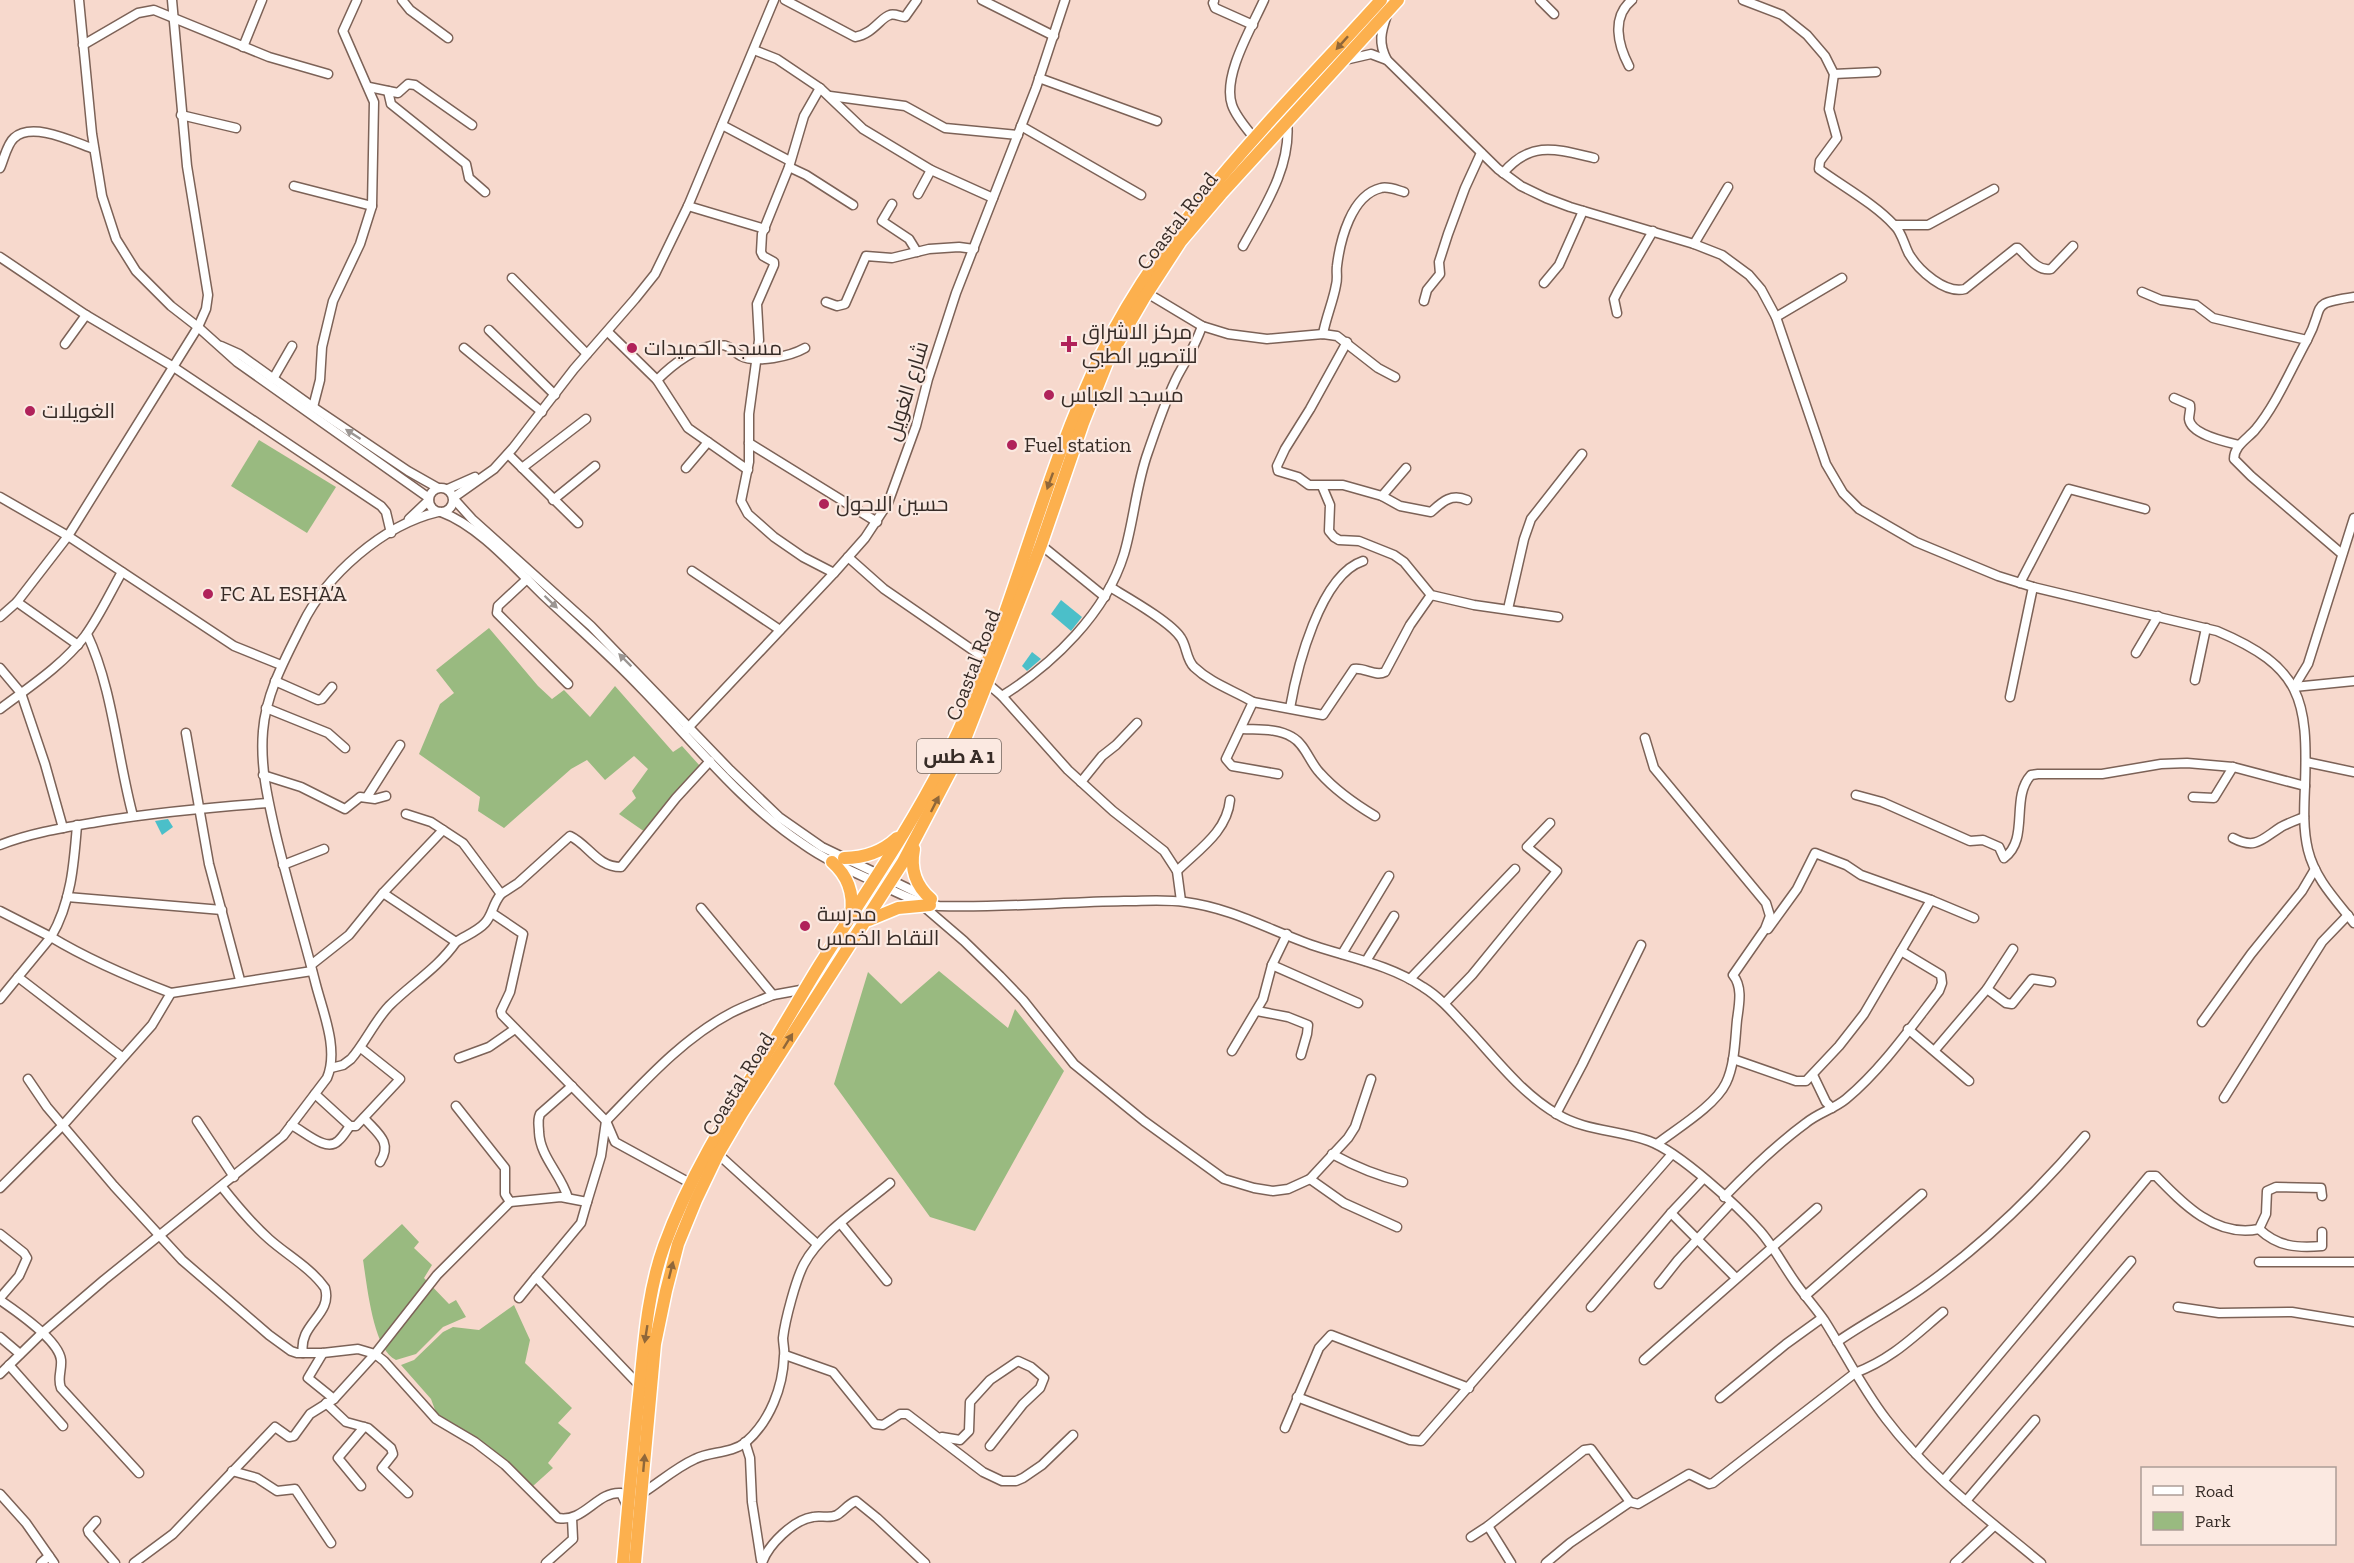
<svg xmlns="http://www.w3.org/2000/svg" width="2354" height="1563" font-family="'Zilla Slab',Cairo,serif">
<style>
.green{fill:#99ba80}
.water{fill:#4bbfc9}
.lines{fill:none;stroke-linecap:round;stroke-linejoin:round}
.minor-casing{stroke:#7c6257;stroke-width:11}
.highway-casing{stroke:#fff;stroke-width:15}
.minor{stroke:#fff;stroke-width:8}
.highway{stroke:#fcb04e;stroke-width:12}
.oneway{fill:#906739}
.oneway2{fill:#9b9693}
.poi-dot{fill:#b0225a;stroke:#fbe9e1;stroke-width:2}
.labels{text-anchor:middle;stroke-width:4.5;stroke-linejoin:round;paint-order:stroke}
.shield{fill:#fbe9e1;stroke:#72655f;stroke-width:1.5}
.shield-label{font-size:20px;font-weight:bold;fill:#372c27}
.street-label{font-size:21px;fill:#372c27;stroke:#fbe9e1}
.poi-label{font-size:21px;fill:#372c27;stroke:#fbe9e1;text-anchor:start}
</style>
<rect width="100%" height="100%" fill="#f7d9cd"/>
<!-- green -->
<g class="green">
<polygon points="259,440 336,487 307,533 231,486"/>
<polygon points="489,628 538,686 552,699 564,690 590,717 615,686 673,752 682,746 700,766 645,832 619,814 636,798 632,791 648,769 634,756 605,780 587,760 571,769 504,828 478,811 480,797 419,754 440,704 454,693 436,670"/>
<polygon points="939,971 1008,1028 1015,1009 1064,1071 975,1231 930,1217 834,1084 868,972 901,1004"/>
<path d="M402,1224L419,1242L414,1248L432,1265L424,1278L449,1304L456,1300L466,1317L443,1327L416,1354L396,1360C373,1350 367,1284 363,1260Z"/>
<polygon points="514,1305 530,1340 525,1363 572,1408 558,1423 571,1434 548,1463 553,1468 533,1486 478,1444 438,1418 431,1399 401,1365 414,1360 443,1332 453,1327 479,1330"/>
</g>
<!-- water -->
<g class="water">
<polygon points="1061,600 1082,617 1071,631 1051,614"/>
<polygon points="1032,652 1041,659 1027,671 1022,666"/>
<polygon points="168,819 173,827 162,835 155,821"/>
</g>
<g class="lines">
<!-- minor casing -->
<g class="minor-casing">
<g id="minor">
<polyline points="79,0 92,134 102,196 116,239 136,271 171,306 198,327 237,362 429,498"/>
<polyline points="402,0 410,10 448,38"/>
<polyline points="774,0 688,206 655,274 635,299 574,369 513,448 494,469 453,498 472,519 591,626 730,770 779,817 822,847 926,897"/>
<path d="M785,0L855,37C873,34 881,17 890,15C894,13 901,17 905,17L917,0"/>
<polyline points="982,0 1054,36"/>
<polyline points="1540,0 1554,14"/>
<path d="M1743,0L1782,15L1807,35L1825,56L1834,74L1829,109L1837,138L1820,161L1819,169C1842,186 1875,204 1894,225C1902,232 1904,245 1909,254C1919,271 1945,294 1965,289L2016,248H2018C2027,256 2038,272 2051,269L2073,246"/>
<polyline points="1214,1 1213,3 1215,8 1253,25"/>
<polyline points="83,45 138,13 154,10 269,57 328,74"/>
<polyline points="243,47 262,0"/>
<polyline points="754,50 777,59 820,88 863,129 931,170 993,198"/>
<path d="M1345,60L1371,54L1387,60L1498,169L1521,186L1546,198L1570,207L1694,244L1722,255L1749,275L1761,289L1776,317L1826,464L1843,493L1859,509L1916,542L1998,576L2033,587L2217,631C2302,667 2308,699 2305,786C2304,808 2303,829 2308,850C2315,879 2336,900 2354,923"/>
<path d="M1387,60C1378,43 1381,32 1387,15"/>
<path d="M1629,66C1618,45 1611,17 1632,0"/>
<polyline points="1834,74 1876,72"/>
<polyline points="1039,78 1157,121"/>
<polyline points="369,87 398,93 408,84 415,85 472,125"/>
<polyline points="820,88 804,116 789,167 762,234 761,252 763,256 774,262 774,265 757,304 759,340 749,414 749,462 741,501 748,514 774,537 803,557 834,573"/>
<polyline points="388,91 391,104 466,164 469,178 485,192"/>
<polyline points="830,96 905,106 945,128 1018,135"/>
<polyline points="181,115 236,128"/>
<polyline points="722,125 790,161"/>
<polyline points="1021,126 1141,195"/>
<path d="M1255,139C1247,129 1236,117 1232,105C1222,76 1252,27 1264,0"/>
<polyline points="789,167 806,175 853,205"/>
<path d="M0,168C4,159 7,144 14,138C32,121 74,142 94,149"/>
<path d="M1503,173C1531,140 1556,149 1594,158"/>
<polyline points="294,186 372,206"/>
<polyline points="918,194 931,170"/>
<polyline points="892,204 882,221 909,239 917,252"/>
<polyline points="688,206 765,229"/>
<polyline points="1896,225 1928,225 1994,189"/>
<polyline points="1694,244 1728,187"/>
<path d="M1243,246C1264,208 1292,166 1287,121"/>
<polyline points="0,257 86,315 172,366 381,506 386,512 391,533"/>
<polyline points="512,278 587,354"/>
<polyline points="1544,283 1559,265 1583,211"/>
<path d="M2142,292L2161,300L2196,305L2213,318L2307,340C2291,369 2276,405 2255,430C2247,439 2234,446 2234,459L2251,476L2342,554"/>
<polyline points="1147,293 1202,326 1228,334 1267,339 1323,334 1337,336 1378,368 1395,377"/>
<polyline points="1424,301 1427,290 1440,274 1439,262 1448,234 1465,188 1481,153"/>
<polyline points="826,302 837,306 845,304 866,256 892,258 929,249 959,247 974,249"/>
<polyline points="1617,313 1614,299 1618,291 1653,231"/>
<polyline points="1776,317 1842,278"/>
<polyline points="489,330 555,395"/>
<polyline points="608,332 657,380 688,428 748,470"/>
<path d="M1323,334C1326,317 1333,302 1336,285C1338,278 1336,272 1337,266C1340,241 1351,195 1381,188C1388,186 1397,190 1404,192"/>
<path d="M2307,340C2326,305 2307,304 2354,297"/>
<path d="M1347,342L1310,409L1285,449L1277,466L1278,471L1298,477L1309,485H1343L1382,496L1400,506L1431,512C1442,502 1451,493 1467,500"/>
<polyline points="65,344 86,315"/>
<polyline points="221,346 239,354 313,407 408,471 438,488"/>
<polyline points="464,348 542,412"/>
<polyline points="273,379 292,346"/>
<path d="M657,380C672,365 698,344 721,345C730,345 734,352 741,356C756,364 791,356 805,348"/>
<path d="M2174,398L2190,405C2191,410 2189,414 2189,419C2191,435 2227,442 2239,445"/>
<polyline points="313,407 320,380 322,347 333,301 360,244 372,206 374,102 343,31 357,0"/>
<polyline points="749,443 877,522"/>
<polyline points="508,454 578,523"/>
<polyline points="522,468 586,419"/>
<polyline points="686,468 708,442"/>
<polyline points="1322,486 1330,505 1329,531 1334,537 1339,540 1359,541 1394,555 1404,562 1431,595 1474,605 1558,617"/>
<circle cx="441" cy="500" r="12"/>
<polyline points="448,489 475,477"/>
<polyline points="1382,496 1406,468"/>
<polyline points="0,497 68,536 234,646 281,665"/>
<polyline points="553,500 595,466"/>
<path d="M441,512C479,526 514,567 543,595C576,626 611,656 642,689C693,741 742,804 803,844C824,859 847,869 871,880C892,890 915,903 939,906C1001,908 1062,902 1124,901C1144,901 1165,899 1185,902C1232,908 1271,931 1315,946C1351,958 1390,965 1423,987C1441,998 1454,1014 1468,1029C1495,1058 1522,1094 1557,1114C1584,1131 1619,1130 1649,1141C1679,1152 1738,1206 1760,1231C1774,1247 1783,1265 1795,1282C1804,1295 1815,1307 1824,1320C1845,1353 1862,1388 1886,1419C1929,1476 1987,1518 2041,1563"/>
<polyline points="409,519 429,500"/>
<polyline points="1041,545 1105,597"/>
<polyline points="848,557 884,589 987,660"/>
<polyline points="692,571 780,630"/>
<polyline points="527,579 498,606 497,613 568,684"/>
<polyline points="2020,583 2069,489 2145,509"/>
<path d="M1110,587C1128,598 1171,622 1181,638C1187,647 1186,659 1194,667C1212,684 1233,690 1253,702L1226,759L1232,766L1278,774"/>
<polyline points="17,602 78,645"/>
<polyline points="1508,609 1524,539 1531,519 1582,454"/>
<polyline points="0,617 17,602 68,536 198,327 206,309 208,295 187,166 172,0"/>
<path d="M87,634C113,689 117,757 133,816"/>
<polyline points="2136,653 2158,616"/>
<polyline points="0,668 21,693 45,764 63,828"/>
<polyline points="2195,680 2206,628"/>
<polyline points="275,681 318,700 322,699 332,687"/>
<path d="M988,684L1002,696C1053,664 1106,613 1124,554C1134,520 1136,485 1148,452C1156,429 1167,396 1178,375C1187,359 1196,344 1202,326"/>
<polyline points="2294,687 2308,664 2354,518"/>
<polyline points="2294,687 2354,681"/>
<polyline points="1002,696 1068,770 1113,811 1164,851 1177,871 1181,901"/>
<polyline points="2010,697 2033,587"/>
<path d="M1253,702L1323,715L1354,669C1364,667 1375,677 1385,672L1410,625L1431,595"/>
<polyline points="266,708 328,733 345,748"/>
<path d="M1290,708C1297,668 1320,575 1363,561"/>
<path d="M0,709C29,687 62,666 85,636C99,617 110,593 122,572"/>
<path d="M1242,729C1259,730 1277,728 1292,737C1305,744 1310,763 1320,773C1336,791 1355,804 1375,816"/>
<polyline points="686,730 834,573 865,538 888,503 916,426 928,379 956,293 1036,88 1065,0"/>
<polyline points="186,733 209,864 240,980"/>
<path d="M1645,738L1654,768L1766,903L1770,916L1765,929L1733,975C1743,987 1739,1005 1737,1020C1735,1040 1735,1064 1726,1083C1715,1106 1676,1129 1657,1144"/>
<polyline points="2306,762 2354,772"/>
<polyline points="263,775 301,787 345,809 360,797 375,799 386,796"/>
<polyline points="1081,782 1102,756 1116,745 1137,723"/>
<path d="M1856,795L1882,802L1970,841L1983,840L1999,847L2004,858C2030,839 2010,798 2031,775L2038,774H2102L2161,764L2187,763L2233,767L2305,786"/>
<polyline points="367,797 400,745"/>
<polyline points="2193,797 2214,798 2233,767"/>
<path d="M406,814L431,822L463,843L501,894C492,905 493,914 485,923C478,931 465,936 456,942"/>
<path d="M2233,838C2256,850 2262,839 2281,827C2288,823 2297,820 2304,817"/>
<path d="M0,845C33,832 69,827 103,821C158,812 213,807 268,803"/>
<polyline points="283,865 324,849"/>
<path d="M1177,871C1198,850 1227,832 1230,800"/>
<polyline points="383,893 443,830"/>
<path d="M501,894L518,883L570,836C589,845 597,867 621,867L676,798L710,761"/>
<polyline points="67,897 222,910"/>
<polyline points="922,905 964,941 1000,976 1023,1000 1074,1064 1144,1121 1224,1179 1254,1188 1273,1191 1288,1189 1310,1179 1348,1138 1355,1127 1371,1079"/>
<polyline points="701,908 773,995 806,989"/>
<polyline points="0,911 51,937 18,977 122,1057"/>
<path d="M492,913L523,934L510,992L501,1011L502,1015L606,1121C644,1082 682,1039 731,1013C744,1006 759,1001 773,995"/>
<polyline points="1768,929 1797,889 1815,853 1846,865 1861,875 1931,900"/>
<polyline points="1342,954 1389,876"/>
<polyline points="1366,961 1394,916"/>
<path d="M311,965L349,935L383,893L456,942C438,968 411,984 389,1006C374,1022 365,1043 351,1059L343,1065L331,1068"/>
<polyline points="1272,965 1358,1003"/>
<polyline points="1410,979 1515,869"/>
<polyline points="1987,989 2013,949"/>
<polyline points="171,993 312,971"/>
<polyline points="0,999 18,977"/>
<polyline points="1445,1003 1472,975 1557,871 1527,847 1550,823"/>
<polyline points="1257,1011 1288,1017 1308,1025 1307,1034 1301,1055"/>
<polyline points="2202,1022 2251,954 2302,891 2315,869"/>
<polyline points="1908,1029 1969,1081"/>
<polyline points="1935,1050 1987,989 2006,1003 2012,1004 2032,979 2051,982"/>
<polyline points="1232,1051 1263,999 1272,965 1287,934"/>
<polyline points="459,1058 489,1047 515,1029"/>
<polyline points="1733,1059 1796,1081 1806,1081 1839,1046 1864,1014 1931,900 1974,918"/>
<polyline points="1813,1075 1826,1102 1832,1108"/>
<polyline points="28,1079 47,1107 114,1186 182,1260 269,1335 291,1351 297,1353 323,1353 358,1349 375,1354 437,1275 510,1202"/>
<polyline points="315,1094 350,1126 356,1126 400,1079 361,1048"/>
<polyline points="2224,1098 2322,942 2348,915"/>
<polyline points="456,1106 505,1168 505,1194 510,1202 561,1197 587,1202 581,1223 536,1277"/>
<polyline points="1556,1114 1582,1065 1641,945"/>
<path d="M364,1118C377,1133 393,1142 380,1162"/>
<polyline points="197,1121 234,1177"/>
<path d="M291,1125C303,1130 326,1153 338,1141C343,1137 346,1131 350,1126"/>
<polyline points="718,1154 817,1244"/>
<path d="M1332,1154C1356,1167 1378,1176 1403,1182"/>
<polyline points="1310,1179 1344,1203 1397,1227"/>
<path d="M222,1187C237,1206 251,1223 269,1239C287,1255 311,1268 325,1288C333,1315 298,1324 303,1353"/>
<path d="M0,1188L64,1124L152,1025L171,993C129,977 89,960 51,937C71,903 74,864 77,825"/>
<path d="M1724,1197C1750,1170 1776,1145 1806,1123C1818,1113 1834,1109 1846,1099C1882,1069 1911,1027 1939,991L1942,983L1941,975L1901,951"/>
<path d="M568,1198C561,1174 540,1157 539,1132C539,1125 537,1121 540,1114L572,1086"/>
<polyline points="587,1202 601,1156 606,1121 615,1142 690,1183"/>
<polyline points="1671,1213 1736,1278"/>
<polyline points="841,1224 887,1281"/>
<path d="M2259,1229C2278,1247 2297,1248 2322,1246V1232"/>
<polyline points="0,1234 24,1253 27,1258 19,1276 0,1298"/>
<polyline points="2259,1262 2354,1262"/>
<polyline points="1659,1284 1678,1260 1731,1203"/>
<polyline points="1805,1296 1922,1194"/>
<polyline points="519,1298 536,1277 640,1386"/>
<path d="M0,1300C16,1311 59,1340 61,1360C62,1371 57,1378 61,1388L139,1473"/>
<polyline points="1591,1307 1671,1213 1703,1179"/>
<polyline points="2178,1307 2219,1313 2292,1312 2354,1322"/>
<polyline points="0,1337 20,1354"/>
<path d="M1837,1342C1867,1321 1900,1305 1929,1283C1987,1241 2039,1190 2085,1136"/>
<polyline points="323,1353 308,1378 334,1399"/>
<polyline points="785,1355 833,1372 875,1424 883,1425 900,1414 907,1414 983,1472 1002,1481 1016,1481 1023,1478 1042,1465 1073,1435"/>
<polyline points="1644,1360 1817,1208"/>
<polyline points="9,1365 63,1426"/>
<path d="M0,1374L42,1333L104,1280L283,1136L327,1078C339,1050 323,1012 316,985C303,934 288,885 276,835C268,800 260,767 263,731C266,693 285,659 302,625C326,575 383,525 438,512"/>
<polyline points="1297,1397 1410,1440 1421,1441 1672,1154"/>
<polyline points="1720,1398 1786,1344 1822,1318"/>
<polyline points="326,1403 346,1422 368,1428 391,1448 393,1454 382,1468 408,1493"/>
<polyline points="1285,1428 1319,1348 1331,1335 1469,1388"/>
<polyline points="942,1437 960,1440 969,1431 970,1402 990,1380 1018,1361 1031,1367 1044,1378 1040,1388 1023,1404 990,1446"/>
<polyline points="745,1442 750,1458 752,1502 761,1560"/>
<path d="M1916,1454L2149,1176H2156C2183,1204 2216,1238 2259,1229L2266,1214L2267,1191L2276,1187L2321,1188L2322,1196"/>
<polyline points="232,1471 257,1478 277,1491 295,1489 331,1543"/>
<polyline points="1944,1480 2131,1261"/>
<polyline points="361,1486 338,1458 364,1427"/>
<polyline points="0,1494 26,1523 54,1563"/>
<path d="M641,1494C659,1483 675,1468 695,1459C711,1451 731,1454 746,1442C770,1421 783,1387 784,1356C785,1350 783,1344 783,1338C785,1320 796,1279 804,1264C821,1232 863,1206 890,1183"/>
<polyline points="1966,1501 2035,1420"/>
<polyline points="96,1521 88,1530 89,1533 115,1563"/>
<polyline points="1471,1537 1488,1526"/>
<polyline points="41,1563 49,1556"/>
<path d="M134,1563L173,1534L275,1427L289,1437L294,1436L310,1414L334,1399L375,1354L384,1361L436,1419L475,1442L505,1465L558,1518C584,1523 597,1491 621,1493L627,1506"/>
<polyline points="546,1563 573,1539 572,1518"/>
<path d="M762,1563C768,1545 793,1520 813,1517C821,1515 829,1519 837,1515C844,1511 848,1504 856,1501L877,1518L925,1563"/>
<polyline points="1511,1563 1488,1526 1584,1450 1591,1449 1630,1502"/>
<path d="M1546,1563L1570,1543L1630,1502L1638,1504L1689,1474L1709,1484L1713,1483L1855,1373C1892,1359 1913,1337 1943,1312"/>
<polyline points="1955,1563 1994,1526"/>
</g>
</g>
<!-- highway casing -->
<g class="highway-casing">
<g id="highway">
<path d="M914,849C910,869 916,886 931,899"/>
<path d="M844,858C864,858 882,852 897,838"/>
<path d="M832,862C848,876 854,893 851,914"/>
<polyline points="869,920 898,908 930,905"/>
<path d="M623,1563C628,1507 633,1451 639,1395C644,1346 647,1293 664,1246C691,1172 732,1109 773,1043C789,1017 803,992 819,966C863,896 911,828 948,753C1011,626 1039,483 1101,355C1167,219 1281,111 1381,0"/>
<polyline points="635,1563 655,1344 666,1291 678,1244 696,1200 718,1154 742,1113 903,862 958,757 1041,545 1083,423 1108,360 1144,298 1181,241 1221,194 1398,0"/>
</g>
</g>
<!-- minor -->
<use href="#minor" class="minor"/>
<!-- highway -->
<use href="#highway" class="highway"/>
</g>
<!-- one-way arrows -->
<defs><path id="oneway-solid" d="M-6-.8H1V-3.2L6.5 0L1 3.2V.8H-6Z" transform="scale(1.5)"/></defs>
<g class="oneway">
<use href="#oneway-solid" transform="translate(1342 43) rotate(132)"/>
<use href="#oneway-solid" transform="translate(1050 481) rotate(110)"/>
<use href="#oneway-solid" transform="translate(935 804) rotate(-63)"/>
<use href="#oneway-solid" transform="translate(788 1041) rotate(-58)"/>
<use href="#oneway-solid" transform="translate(671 1270) rotate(-76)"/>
<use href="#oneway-solid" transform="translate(646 1334) rotate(99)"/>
<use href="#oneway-solid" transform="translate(644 1463) rotate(-85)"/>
</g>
<g class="oneway2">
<use href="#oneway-solid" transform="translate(353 434) rotate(-147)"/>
<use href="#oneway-solid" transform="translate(551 602) rotate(44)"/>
<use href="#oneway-solid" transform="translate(625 660) rotate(-135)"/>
</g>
<!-- markers -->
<g class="poi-dot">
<path d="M1066 335h6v6h6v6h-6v6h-6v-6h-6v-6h6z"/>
<circle cx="632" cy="348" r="6"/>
<circle cx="1049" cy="395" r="6"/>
<circle cx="30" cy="411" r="6"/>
<circle cx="1012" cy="445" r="6"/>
<circle cx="824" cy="504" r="6"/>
<circle cx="208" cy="594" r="6"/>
<circle cx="805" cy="926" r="6"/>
</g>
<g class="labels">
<!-- shield labels -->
<rect class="shield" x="917" y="739" width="84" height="34" rx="4.5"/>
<g class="shield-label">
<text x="959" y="763">طس A 1</text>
</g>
<!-- street labels -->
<g class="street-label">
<text transform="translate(1177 221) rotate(-52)" y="7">Coastal Road</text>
<text transform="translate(907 391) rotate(-73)" y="7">شارع الغويل</text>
<text transform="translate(973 665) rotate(-69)" y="7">Coastal Road</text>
<text transform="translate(738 1084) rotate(-58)" y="7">Coastal Road</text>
</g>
<!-- poi labels -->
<g class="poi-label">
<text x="1082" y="339">مركز الاشراق<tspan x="1082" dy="24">للتصوير الطبي</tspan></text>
<text x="644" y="355">مسجد الحميدات</text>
<text x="1061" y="402">مسجد العباس</text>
<text x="42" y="418">الغويلات</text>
<text x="1024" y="452">Fuel station</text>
<text x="836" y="511">حسين الاحول</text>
<text x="220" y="601">FC AL ESHA’A</text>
<text x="817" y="921">مدرسة<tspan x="817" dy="24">النقاط الخمس</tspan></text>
</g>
</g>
<!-- legend -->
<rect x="2141" y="1467" width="195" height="78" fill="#fbe9e1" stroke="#ad9d97" stroke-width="1.5"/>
<rect x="2153" y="1486" width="30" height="9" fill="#ffffff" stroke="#ad9d97" stroke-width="1.5"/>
<text x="2195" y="1497" font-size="18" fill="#372c27">Road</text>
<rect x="2153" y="1512" width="30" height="18" fill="#99ba80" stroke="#ad9d97" stroke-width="1.5"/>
<text x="2195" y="1527" font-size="18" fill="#372c27">Park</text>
</svg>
